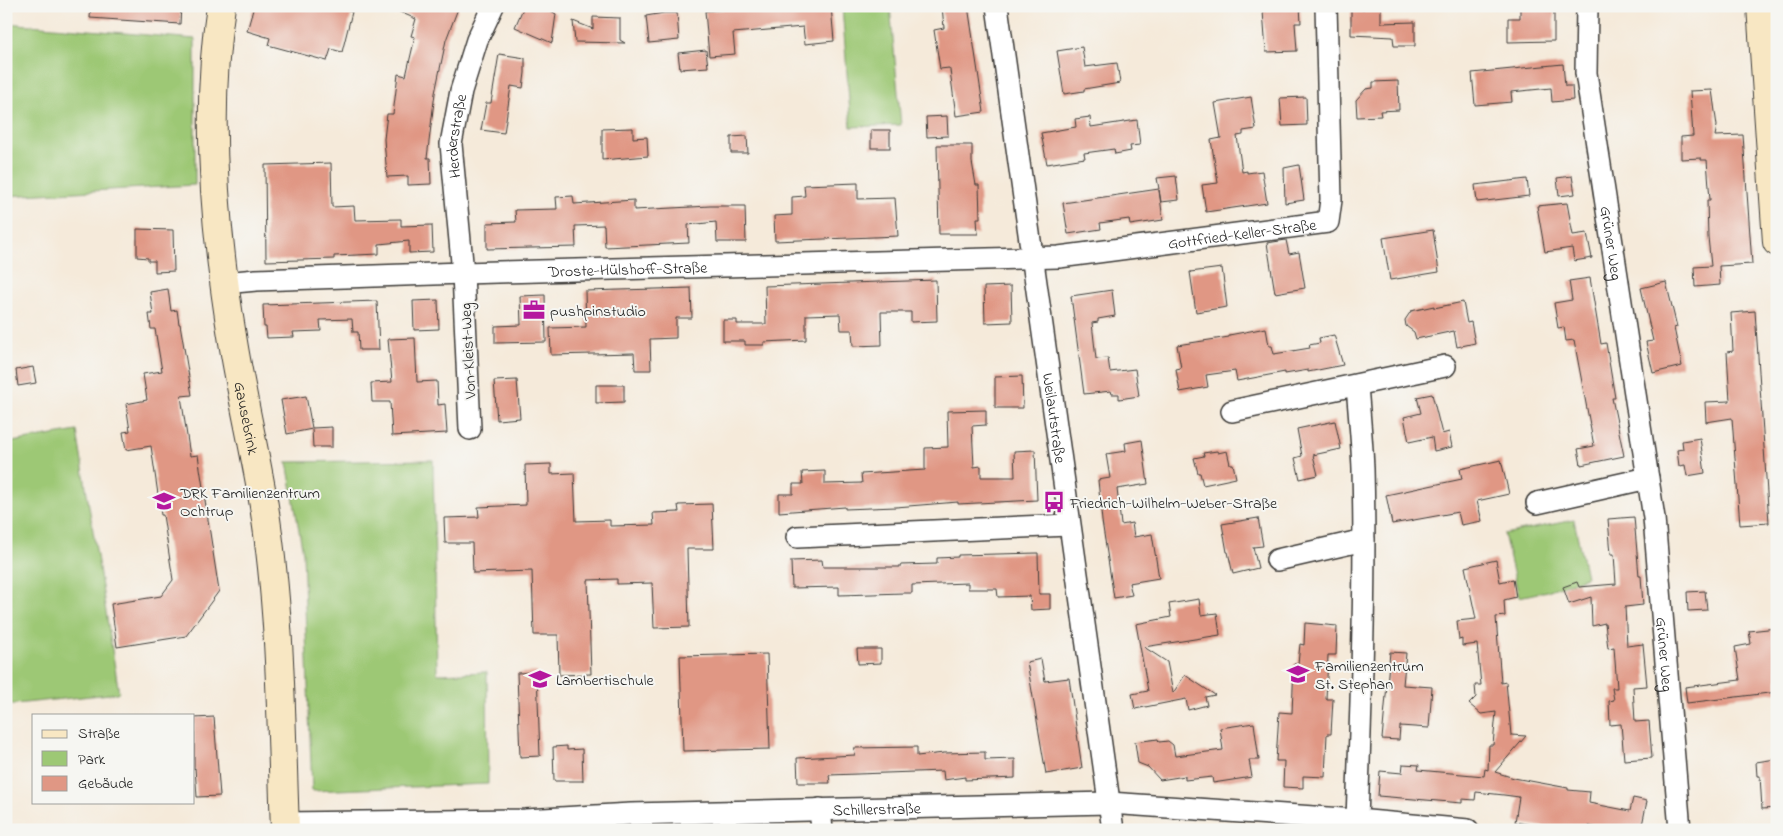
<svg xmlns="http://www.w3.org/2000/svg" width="1783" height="836" font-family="'Indie Flower',sans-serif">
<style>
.green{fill:#9dc875;stroke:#5c7248}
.building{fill:#e09784}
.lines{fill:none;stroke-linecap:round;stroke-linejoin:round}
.street-casing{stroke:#3d3b38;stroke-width:24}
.secondary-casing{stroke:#3d3b38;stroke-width:30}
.street{stroke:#fff;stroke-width:21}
.secondary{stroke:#f8e7c3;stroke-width:28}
.labels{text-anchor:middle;stroke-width:4;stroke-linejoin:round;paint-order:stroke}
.street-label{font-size:16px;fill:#1c1c1c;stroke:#f6f6f2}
.poi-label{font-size:16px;fill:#1c1c1c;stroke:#f6f6f2;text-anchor:start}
</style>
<rect width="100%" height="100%" fill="#f6f6f2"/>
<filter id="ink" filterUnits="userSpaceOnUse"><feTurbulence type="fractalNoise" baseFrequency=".02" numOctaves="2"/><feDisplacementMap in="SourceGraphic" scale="10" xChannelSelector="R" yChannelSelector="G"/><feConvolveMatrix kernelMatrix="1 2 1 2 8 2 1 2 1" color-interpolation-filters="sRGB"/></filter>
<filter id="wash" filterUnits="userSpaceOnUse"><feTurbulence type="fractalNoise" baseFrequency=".0096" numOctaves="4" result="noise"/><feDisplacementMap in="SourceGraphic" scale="20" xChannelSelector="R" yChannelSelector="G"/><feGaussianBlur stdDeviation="1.12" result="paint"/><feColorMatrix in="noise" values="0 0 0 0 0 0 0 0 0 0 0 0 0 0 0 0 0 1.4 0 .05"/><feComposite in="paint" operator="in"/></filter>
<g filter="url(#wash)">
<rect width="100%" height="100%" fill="#f5eada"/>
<!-- green -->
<g class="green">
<polygon points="842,6 890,6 901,125 851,127"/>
<polygon points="6,23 195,39 195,185 6,196"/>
<polygon points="77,431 119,693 6,705 6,443"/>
<polygon points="433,460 437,674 487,672 488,784 312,791 303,553 287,462"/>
<polygon points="1574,520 1586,577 1547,591 1519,597 1504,534"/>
</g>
<g id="blocks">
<!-- building -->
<g class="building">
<polygon points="91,6 181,6 180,24 90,18"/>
<polygon points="254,6 342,6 341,9 352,12 342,52 331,49 327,61 268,45 270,38 247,31"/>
<polygon points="386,6 459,6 446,40 435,93 427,158 430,158 431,184 408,185 408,176 387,177 384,139 387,114 393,114 398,74 406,76 415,37 411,36 416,19"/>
<polygon points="524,6 543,6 556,14 552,43 515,27"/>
<polygon points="766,6 831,6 834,41 805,44 803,27 733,33 735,54 709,56 705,11"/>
<polygon points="942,6 968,6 984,112 956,116 950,70 949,68 940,69 934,30 944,28"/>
<polygon points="1300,6 1301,23 1295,23 1297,51 1266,52 1263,11"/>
<polygon points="1364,6 1381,6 1381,23 1415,22 1415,46 1394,46 1393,37 1351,35 1351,8 1364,9"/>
<polygon points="1520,6 1554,6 1554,41 1508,42 1508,18 1520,18"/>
<polygon points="664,13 677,13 679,40 649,43 646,16"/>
<polygon points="593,17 620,18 620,40 625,43 575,42 573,21 593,29"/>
<polygon points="1082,47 1085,67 1117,63 1120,83 1084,89 1084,91 1064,94 1057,51"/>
<polygon points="706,50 708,67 680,69 678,53"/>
<polygon points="499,54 525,58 525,73 523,88 511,86 504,133 481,130 486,103 491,103"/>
<polygon points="1563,64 1565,86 1572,86 1573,100 1552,102 1551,88 1511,92 1512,102 1475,105 1472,73"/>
<polygon points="1398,81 1399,110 1380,111 1381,116 1357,117 1356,100 1366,89 1373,88 1373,82"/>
<polygon points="1712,90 1717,126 1715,136 1743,135 1752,264 1719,266 1720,285 1695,287 1694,267 1711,266 1708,237 1707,200 1710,200 1707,160 1701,160 1701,158 1681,159 1681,137 1693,136 1690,91"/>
<polygon points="1251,97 1256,129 1243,131 1243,135 1237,136 1242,172 1247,171 1247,173 1262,171 1267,203 1206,212 1202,185 1218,183 1211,140 1221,138 1215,103"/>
<polygon points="1306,97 1307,125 1282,126 1280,98"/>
<polygon points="947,116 948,136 927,137 926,117"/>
<polygon points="1090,117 1091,127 1137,120 1140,145 1130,146 1131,151 1115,154 1114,149 1084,153 1085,158 1047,164 1041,133 1076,127 1075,119"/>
<polygon points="633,128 633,138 647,137 648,156 602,160 602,129"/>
<rect x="871" y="130" width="19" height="18"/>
<polygon points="747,136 748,153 731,153 731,137"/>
<polygon points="937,145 972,145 972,162 976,185 979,185 980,218 977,218 978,234 939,234"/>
<polygon points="331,163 332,207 354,206 355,220 401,219 401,226 432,225 433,252 409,253 409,241 379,244 379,254 334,256 334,259 266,261 265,165"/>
<polygon points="1299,165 1304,200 1285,203 1284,168"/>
<polygon points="1176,176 1179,200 1161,202 1159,190 1163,220 1130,225 1129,219 1100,223 1101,229 1068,234 1063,203 1159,189 1157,178"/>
<polygon points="1572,176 1575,194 1559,196 1557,178"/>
<polygon points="1527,179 1529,196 1477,202 1475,185"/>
<polygon points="858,183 858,199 895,198 898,236 775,241 774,216 792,215 792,197 805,196 804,185"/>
<polygon points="573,196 574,204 634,200 634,210 710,206 745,206 746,242 717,242 716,222 688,225 689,243 605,247 604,225 575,226 576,247 487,249 487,223 516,222 515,210 557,209 556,197"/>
<polygon points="1567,203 1573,235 1587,233 1592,258 1574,261 1572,248 1545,252 1537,206"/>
<polygon points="137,229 173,230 174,271 155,272 155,261 148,261 148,258 137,257"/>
<polygon points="1433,230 1439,272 1390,280 1383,238"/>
<polygon points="1286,240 1289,254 1299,252 1305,288 1275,293 1267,243"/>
<polygon points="1222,268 1227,307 1196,312 1190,272"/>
<polygon points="1590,278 1601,344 1606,343 1615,398 1612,398 1624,456 1581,465 1578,449 1594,446 1574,340 1566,341 1564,327 1558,328 1554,303 1572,300 1569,281"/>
<polygon points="936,280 937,321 911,322 911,312 881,312 882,345 853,346 852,330 841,330 840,314 806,315 806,340 764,342 764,345 745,345 745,341 723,341 723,320 737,320 737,324 766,324 765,286"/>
<polygon points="1666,282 1677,327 1674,328 1682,366 1653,373 1646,342 1653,341 1641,288"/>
<polygon points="1011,286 1012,322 985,323 984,287"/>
<polygon points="691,288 692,318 676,318 676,338 650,339 651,370 635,370 634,353 551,355 550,328 586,327 585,291"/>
<polygon points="168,289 171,311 177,310 179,324 180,324 192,395 181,396 190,456 198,455 219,591 186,636 117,647 111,604 161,596 173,580 163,515 161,515 151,446 126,450 123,432 130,431 126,404 147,400 143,374 162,371 155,329 151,329 149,314 153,314 150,292"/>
<polygon points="1112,290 1115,316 1098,319 1098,322 1092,323 1096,359 1108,358 1110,372 1135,369 1139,396 1119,399 1119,394 1112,394 1111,391 1084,394 1071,296"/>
<polygon points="545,295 546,342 495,343 495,326 521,325 520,296"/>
<polygon points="438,300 439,329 414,330 413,301"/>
<polygon points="377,301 379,350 359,350 358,332 353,332 352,319 320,320 321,331 293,332 294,337 267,338 266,327 264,327 263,305"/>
<polygon points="1463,302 1467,323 1471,322 1475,343 1457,347 1454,331 1416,339 1414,332 1406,326 1405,320 1411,311 1434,306 1434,308"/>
<polygon points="1755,311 1769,523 1740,525 1732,418 1706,422 1705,402 1730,401 1727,352 1733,351 1731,313"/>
<polygon points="1266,328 1269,346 1272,346 1274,354 1310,348 1309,345 1320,343 1319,338 1334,335 1343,365 1308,372 1308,370 1285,374 1285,372 1237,381 1235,371 1206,375 1208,387 1180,392 1176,369 1181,368 1177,345 1229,337 1229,335"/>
<polygon points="415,338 417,382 437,381 438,405 445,404 447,433 392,436 390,402 372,402 371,383 392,382 388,339"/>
<polygon points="33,367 36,383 18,386 16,370"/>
<polygon points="1022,376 1023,408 995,408 995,377"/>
<polygon points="517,380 520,418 497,420 494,381"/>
<polygon points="596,385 624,385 624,402 596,403"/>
<polygon points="1432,394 1442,434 1449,432 1452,447 1434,451 1432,437 1409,442 1404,417 1421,413 1417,397"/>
<polygon points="306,396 312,428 332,427 332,447 313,447 312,429 287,434 281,400"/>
<polygon points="986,410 986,425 972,426 974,467 981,466 981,477 1015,477 1014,451 1035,450 1037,500 958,504 958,502 896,507 845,509 845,507 779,512 779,494 793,494 793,484 803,484 802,472 825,471 825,484 862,483 861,474 925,470 925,448 948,447 947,411"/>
<polygon points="1335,421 1341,449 1313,455 1318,475 1300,479 1295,458 1302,456 1297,429"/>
<polygon points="1700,438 1705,473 1687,476 1685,465 1679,466 1677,450 1683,449 1682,441"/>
<polygon points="1142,440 1148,484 1117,489 1121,525 1132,523 1134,537 1152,534 1159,578 1129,583 1132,595 1114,598 1102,521 1098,480 1110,478 1106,454 1126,451 1125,443"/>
<polygon points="1217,451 1218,453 1227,451 1230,464 1233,464 1236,478 1203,485 1200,473 1198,473 1194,458 1204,456 1203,453"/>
<polygon points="1501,460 1509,494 1477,501 1482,521 1461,525 1458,512 1392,524 1386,495 1462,479 1460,469"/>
<polygon points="551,464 551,474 574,473 576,521 610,520 610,526 654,525 653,513 679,512 678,505 712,504 714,549 687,549 689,627 654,628 652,583 617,584 617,579 588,580 591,674 559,675 558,635 534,635 532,571 473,573 472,543 445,543 444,518 479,517 478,507 526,505 525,465"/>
<polygon points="1634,517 1639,576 1641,576 1643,605 1625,607 1627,646 1643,644 1647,686 1633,687 1635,722 1649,721 1652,758 1624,760 1621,724 1610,725 1609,701 1614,700 1612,688 1617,688 1614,647 1608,648 1605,623 1592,626 1591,597 1569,604 1563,587 1577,582 1579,587 1616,584 1614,554 1611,554 1608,519"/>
<polygon points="1258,518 1263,546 1253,547 1258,568 1233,574 1228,552 1227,552 1222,524"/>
<polygon points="1038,553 1039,594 1050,594 1050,609 1031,610 1030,596 998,597 997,589 968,589 968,583 912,585 912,593 904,593 839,595 839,587 792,588 791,561 822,560 823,567 900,567 900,565 937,564 937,558 958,557 958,555"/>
<polygon points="1496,560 1500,582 1513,579 1516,597 1504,600 1505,616 1496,617 1501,683 1506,682 1511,735 1526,736 1495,772 1514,778 1568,788 1568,790 1590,792 1589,803 1630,811 1633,798 1647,801 1641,830 1607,830 1589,826 1589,830 1560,830 1515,822 1519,797 1504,795 1476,792 1475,800 1462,799 1462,803 1378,796 1380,771 1402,773 1403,764 1419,765 1418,770 1484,776 1485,769 1488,770 1489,745 1493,745 1496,712 1481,714 1469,704 1476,697 1475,685 1481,685 1477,644 1462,646 1462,639 1459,640 1457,621 1476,619 1465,567"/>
<polygon points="1705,591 1707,610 1688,611 1687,592"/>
<polygon points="1199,599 1201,615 1217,613 1220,635 1144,647 1167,662 1173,693 1185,675 1215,695 1205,697 1207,705 1188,710 1186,699 1135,709 1132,694 1148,691 1136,624 1171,617 1169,604"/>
<polygon points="1305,623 1337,626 1336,655 1328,655 1326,699 1333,699 1331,734 1327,734 1325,777 1303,776 1303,788 1283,787 1284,761 1276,761 1279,712 1292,713 1294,664 1298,664 1300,644 1304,645"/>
<polygon points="1777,628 1777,692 1687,703 1685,687 1740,680 1735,647 1751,644 1749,631"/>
<polygon points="857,649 881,649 881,663 858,664"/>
<polygon points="1390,652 1406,653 1403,685 1432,687 1429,728 1400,726 1399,740 1382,739"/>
<polygon points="767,654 770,749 683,751 680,656"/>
<polygon points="1041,659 1045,681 1069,678 1082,768 1046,774 1027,662"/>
<polygon points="537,672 540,756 520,757 517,673"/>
<polygon points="214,717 220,796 197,797 195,768 194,769 194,718"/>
<polygon points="1254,723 1259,760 1249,760 1252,777 1213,783 1212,777 1185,780 1185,776 1160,780 1148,767 1138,763 1135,742 1158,739 1159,742 1168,741 1173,745 1175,756 1223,750 1220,728"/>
<polygon points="567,746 567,750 582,749 583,781 554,781 553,747"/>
<polygon points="917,747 917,756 944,753 985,752 985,760 1015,759 1015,778 965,780 965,777 944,780 943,771 829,775 830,783 798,783 797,758 855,755 854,748"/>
<polygon points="1776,759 1777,808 1762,809 1760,776 1757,776 1756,762"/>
</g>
</g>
</g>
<g filter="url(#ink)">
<use href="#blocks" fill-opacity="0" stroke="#3d3b38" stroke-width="1"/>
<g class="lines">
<!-- street casing -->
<g class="street-casing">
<g id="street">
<path id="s1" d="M997,6L1113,830"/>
<path id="s2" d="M1587,6L1586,73L1654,518L1680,830"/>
<path id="s3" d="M224,283L256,280L463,273L1059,257L1328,222L1331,200L1326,6"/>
<path d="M1357,385C1359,413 1362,441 1363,469C1366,586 1361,703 1357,820"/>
<polyline points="1232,411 1445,366"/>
<path id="s4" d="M470,429L463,273L451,144L461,91L477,40L493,6"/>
<polyline points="1537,503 1648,478"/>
<polyline points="797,537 1069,525"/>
<polyline points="1277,560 1364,540"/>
<polyline points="820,809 822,830"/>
<path id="s5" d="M285,823L525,820L631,814L1109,803L1357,820L1468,830"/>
</g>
</g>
<!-- secondary casing -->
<g class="secondary-casing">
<g id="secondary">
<path id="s6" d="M221,6C204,115 215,234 233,342C242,397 255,451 264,506C281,613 281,722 285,830"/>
<polyline points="1761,6 1777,242"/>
</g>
</g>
<!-- street -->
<use href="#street" class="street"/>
<!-- secondary -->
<use href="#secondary" class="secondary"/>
</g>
</g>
<!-- icons -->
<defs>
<g id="office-bare" transform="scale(1.725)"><path d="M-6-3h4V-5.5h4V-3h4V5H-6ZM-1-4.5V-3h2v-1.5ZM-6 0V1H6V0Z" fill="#b5179e" stroke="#f6f6f2" stroke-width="2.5" paint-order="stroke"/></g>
<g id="school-bare" transform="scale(1.725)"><path d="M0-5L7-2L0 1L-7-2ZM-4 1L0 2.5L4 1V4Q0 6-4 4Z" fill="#b5179e" stroke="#f6f6f2" stroke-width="2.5" paint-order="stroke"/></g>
<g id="bus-bare" transform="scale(1.725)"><path d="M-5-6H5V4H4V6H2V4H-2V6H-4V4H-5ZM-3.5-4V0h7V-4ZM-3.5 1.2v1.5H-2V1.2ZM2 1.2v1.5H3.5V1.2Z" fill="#b5179e" stroke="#f6f6f2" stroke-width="2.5" paint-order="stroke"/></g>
</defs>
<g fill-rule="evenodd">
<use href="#office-bare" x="534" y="310"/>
<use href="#school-bare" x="164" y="501"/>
<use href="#bus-bare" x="1054" y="502"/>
<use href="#school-bare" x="1298" y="674"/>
<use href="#school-bare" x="540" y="679"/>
</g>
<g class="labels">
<!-- street labels -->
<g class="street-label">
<text dy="6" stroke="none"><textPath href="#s4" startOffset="294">Herderstraße</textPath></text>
<text dy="6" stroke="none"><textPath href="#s3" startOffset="1020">Gottfried-Keller-Straße</textPath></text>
<text dy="6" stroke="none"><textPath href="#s2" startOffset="239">Grüner Weg</textPath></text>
<text dy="6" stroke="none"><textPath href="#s3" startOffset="404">Droste-Hülshoff-Straße</textPath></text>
<text transform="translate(467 351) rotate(-93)" y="6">Von-Kleist-Weg</text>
<text dy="6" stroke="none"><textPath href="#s6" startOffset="415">Gausebrink</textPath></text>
<text dy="6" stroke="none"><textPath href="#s1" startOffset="416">Weilautstraße</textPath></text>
<text dy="6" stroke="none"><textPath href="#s2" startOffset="654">Grüner Weg</textPath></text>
<text dy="6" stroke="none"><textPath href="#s5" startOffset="592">Schillerstraße</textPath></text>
</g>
<!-- poi labels -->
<g class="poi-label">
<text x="550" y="316">pushpinstudio</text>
<text x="180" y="498">DRK Familienzentrum<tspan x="180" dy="18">Ochtrup</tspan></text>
<text x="1070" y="508">Friedrich-Wilhelm-Weber-Straße</text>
<text x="1315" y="671">Familienzentrum<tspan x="1315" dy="18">St. Stephan</tspan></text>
<text x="556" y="685">Lambertischule</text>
</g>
</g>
<!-- margin -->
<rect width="1783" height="836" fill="none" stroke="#f6f6f2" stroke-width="25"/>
<!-- legend -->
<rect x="32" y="714" width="162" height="90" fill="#f6f6f2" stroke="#9f9f9c"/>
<rect x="42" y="730" width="25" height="8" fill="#f8e7c3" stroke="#9f9f9c"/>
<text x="78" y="738" font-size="15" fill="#1c1c1c">Straße</text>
<rect x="42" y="751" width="25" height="15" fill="#9dc875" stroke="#9f9f9c"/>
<text x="78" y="764" font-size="15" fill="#1c1c1c">Park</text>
<rect x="42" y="776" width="25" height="15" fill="#e09784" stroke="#9f9f9c"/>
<text x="78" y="788" font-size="15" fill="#1c1c1c">Gebäude</text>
</svg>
